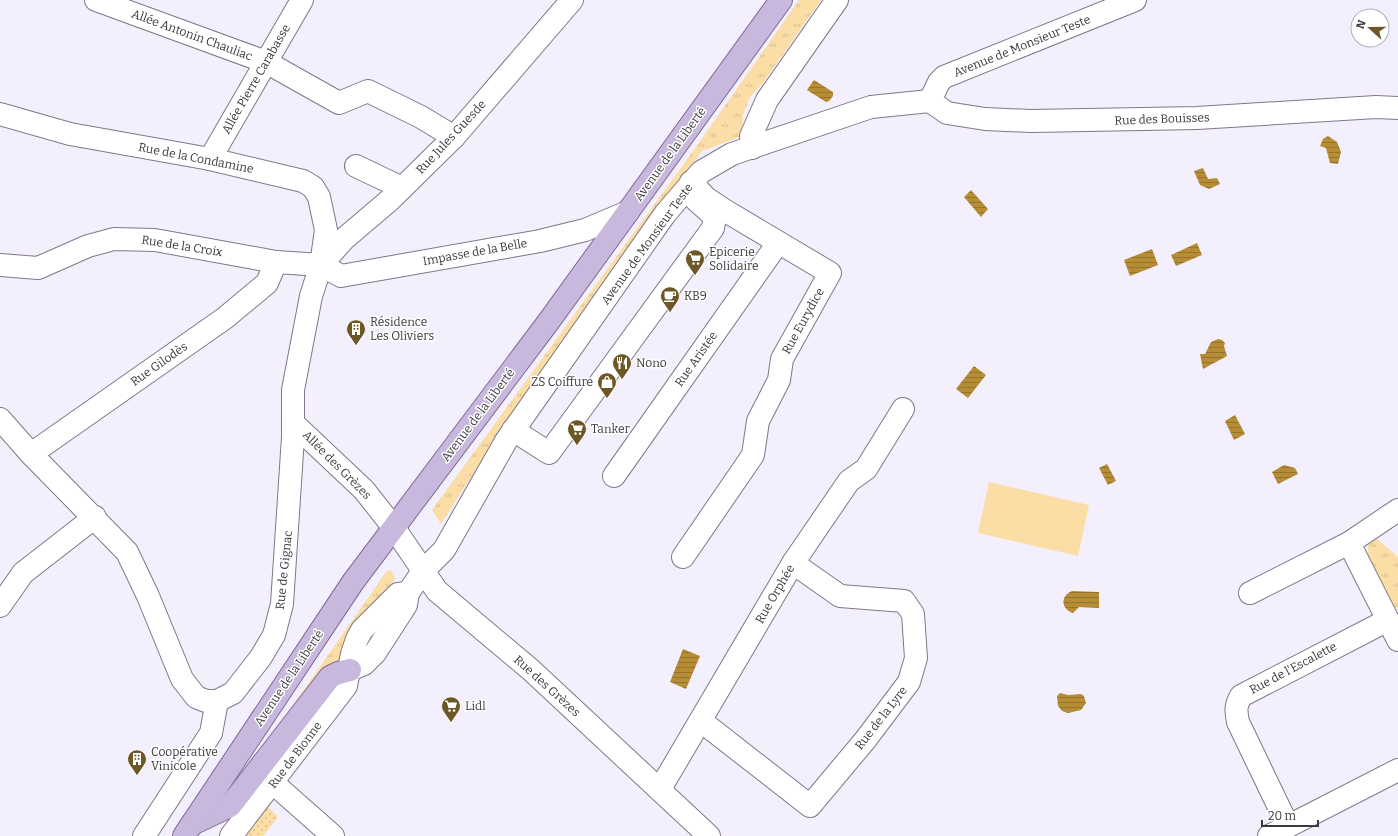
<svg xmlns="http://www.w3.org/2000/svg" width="1398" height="836" font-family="Bitter,serif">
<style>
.grass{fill:url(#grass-tufts)}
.park{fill:url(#park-dots)}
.pitch{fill:#fbdda6}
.water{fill:url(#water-rules)}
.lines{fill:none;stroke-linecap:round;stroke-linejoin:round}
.minor-casing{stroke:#7e7888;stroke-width:24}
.major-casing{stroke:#7f6c97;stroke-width:24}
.minor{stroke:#fff;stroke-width:22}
.major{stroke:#c8b8dd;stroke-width:22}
.labels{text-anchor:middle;stroke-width:3;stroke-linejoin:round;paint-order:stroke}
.street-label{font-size:12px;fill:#3b383f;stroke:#fff}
.poi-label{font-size:12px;fill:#3b383f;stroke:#fff;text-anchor:start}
</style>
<defs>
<pattern id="grass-tufts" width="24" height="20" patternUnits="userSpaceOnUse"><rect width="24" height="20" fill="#fbdda6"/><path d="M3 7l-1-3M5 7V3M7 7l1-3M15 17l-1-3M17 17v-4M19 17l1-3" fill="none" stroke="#d8be90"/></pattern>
<pattern id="park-dots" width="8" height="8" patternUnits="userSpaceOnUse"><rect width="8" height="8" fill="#fbdda6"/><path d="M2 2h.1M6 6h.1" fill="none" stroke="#d8be90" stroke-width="1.8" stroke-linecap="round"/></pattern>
<pattern id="water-rules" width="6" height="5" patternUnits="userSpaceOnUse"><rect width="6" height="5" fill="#b68d35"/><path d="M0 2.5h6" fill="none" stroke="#95742e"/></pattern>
</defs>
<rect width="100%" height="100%" fill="#f4effd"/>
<!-- grass -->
<g class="grass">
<polygon points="799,0 821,0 763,83 750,97 743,115 742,136 702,151 511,415 441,524 432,510 691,154"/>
<polygon points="1376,538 1398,557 1398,608 1395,609 1368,555 1368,545"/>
<polygon points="391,570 395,578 387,598 344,659 337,661 330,668 271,737 386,572"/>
</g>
<!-- park -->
<polygon class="park" points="266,805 278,817 263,836 243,836"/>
<!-- pitch -->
<polygon class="pitch" points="989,482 1089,505 1078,556 978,533"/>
<!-- water -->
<g class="water">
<polygon points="814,80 833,92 833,96 829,101 826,102 807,90"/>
<polygon points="1328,136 1337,142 1341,152 1338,164 1330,163 1326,148 1320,146 1323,139"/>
<polygon points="1203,168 1208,179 1217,178 1220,184 1209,189 1200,185 1194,171"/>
<polygon points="971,190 988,209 981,217 964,197"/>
<polygon points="1197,243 1202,255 1176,266 1171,255"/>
<polygon points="1152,249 1158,265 1130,276 1124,260"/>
<polygon points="1218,339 1222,340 1225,343 1224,346 1227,356 1203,369 1200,354 1205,354 1211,342"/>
<polygon points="974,366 986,375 968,398 956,389"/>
<polygon points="1235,415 1245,434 1234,440 1225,421"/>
<polygon points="1107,464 1116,481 1108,485 1099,468"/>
<polygon points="1284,465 1295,468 1298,474 1278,484 1272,472"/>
<path d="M1072,591L1099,592V608L1079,607L1073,613C1061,609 1060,596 1072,591Z"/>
<polygon points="683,649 700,656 686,689 670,682"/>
<polygon points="1060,693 1068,695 1081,694 1084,696 1086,703 1081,710 1068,713 1062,711 1058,706 1057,696"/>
</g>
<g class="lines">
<!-- minor casing -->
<g class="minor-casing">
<g id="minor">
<polyline points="96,0 266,62 339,103 368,91 421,117 454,137"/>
<polyline points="930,101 947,113 985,119 1031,121 1197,118 1376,107 1398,108"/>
<polyline points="930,101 939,82 944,77 1135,0"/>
<polyline points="0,114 70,134 210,159 303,181 313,187 319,197 326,230 321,265 311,296 293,390 293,437 282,604 274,635 261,657 233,693 217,701 206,701 196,697 182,679 148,596 127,552 31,454 0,419"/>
<polyline points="752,148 751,136 767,100 837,0"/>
<polyline points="210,159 302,0"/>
<polyline points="356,166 402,188"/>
<polyline points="0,265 38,268 88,246 114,239 155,240 276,262 321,265 341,276 540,241 585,230 628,212"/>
<polyline points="321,265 344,239 391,199 454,137 572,0"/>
<polyline points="293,423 364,490 394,528 437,591 531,670 709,836"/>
<polyline points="513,430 549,453 713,228 715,217 696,200"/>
<polyline points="31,454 225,318 267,283 276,262"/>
<polyline points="614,476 778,243"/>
<polyline points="1349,543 1398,640"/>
<polyline points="683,557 753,455 758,421 779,380 782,359 830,273 724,210 706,198 691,182"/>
<polyline points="1250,593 1349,543 1398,510"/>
<polyline points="0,606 23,573 95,517"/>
<polyline points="350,670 364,664 375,653 406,605 408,593 423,571 444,550 506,441 665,214 701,172 732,154 871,107 930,101"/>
<polyline points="701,721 810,806 866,739 909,682 916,658 913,614 904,601 840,596 793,563"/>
<polyline points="273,783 333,836"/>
<polyline points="660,789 793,563 849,481 866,469 903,409"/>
<path d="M1288,826L1238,722C1236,711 1235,706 1241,696L1388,620"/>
<polyline points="144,836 211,733 217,701"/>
<polyline points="231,836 346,686 352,654 357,639 362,630 398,594 408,593"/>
<polyline points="1269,836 1398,770"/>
</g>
</g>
<!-- major casing -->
<g class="major-casing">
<g id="major">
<polyline points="192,824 230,806 330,677 338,673 350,670"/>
<polyline points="184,836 353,582 549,321 781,0"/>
</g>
</g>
<!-- minor -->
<use href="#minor" class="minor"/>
<!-- major -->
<use href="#major" class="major"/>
</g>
<!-- icons -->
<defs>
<g id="supermarket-pin" transform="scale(1)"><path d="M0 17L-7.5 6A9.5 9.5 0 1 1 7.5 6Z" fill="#6e5727" stroke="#fff"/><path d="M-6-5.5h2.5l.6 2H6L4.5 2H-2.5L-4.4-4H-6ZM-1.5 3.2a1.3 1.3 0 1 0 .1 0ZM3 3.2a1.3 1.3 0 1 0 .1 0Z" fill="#fff"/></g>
<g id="cafe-pin" transform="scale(1)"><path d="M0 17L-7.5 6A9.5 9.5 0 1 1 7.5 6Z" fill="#6e5727" stroke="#fff"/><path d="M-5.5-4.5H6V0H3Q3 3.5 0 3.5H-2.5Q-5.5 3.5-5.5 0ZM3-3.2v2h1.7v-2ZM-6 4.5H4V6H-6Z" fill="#fff"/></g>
<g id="building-pin" transform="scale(1)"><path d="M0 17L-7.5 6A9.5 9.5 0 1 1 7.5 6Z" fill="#6e5727" stroke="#fff"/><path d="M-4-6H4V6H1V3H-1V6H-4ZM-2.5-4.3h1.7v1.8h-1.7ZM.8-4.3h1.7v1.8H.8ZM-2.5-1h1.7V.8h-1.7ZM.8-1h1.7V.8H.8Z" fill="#fff"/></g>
<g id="restaurant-pin" transform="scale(1)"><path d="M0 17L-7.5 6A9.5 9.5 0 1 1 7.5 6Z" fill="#6e5727" stroke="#fff"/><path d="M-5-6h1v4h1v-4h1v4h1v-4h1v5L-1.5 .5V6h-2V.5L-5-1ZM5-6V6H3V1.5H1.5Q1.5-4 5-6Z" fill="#fff"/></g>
<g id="shop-pin" transform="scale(1)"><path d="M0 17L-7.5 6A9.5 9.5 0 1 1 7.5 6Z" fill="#6e5727" stroke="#fff"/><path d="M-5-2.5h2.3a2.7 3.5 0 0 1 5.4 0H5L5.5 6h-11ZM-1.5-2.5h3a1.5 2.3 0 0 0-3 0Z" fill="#fff"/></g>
</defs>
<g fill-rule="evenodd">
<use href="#supermarket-pin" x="695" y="259"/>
<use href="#cafe-pin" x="670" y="296"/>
<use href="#building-pin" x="356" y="329"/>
<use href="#restaurant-pin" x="622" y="363"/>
<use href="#shop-pin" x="607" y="382"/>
<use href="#supermarket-pin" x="577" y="429"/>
<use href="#supermarket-pin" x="451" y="706"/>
<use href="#building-pin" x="137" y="759"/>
</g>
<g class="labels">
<!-- street labels -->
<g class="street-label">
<text transform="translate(192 35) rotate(20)" y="4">Allée Antonin Chauliac</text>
<text transform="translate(1022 46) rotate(-22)" y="4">Avenue de Monsieur Teste</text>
<text transform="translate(256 79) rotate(-60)" y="4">Allée Pierre Carabasse</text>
<text transform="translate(1162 119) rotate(-2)" y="4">Rue des Bouisses</text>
<text transform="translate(451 137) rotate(-47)" y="4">Rue Jules Guesde</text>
<text transform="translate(670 154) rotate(-54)" y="4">Avenue de la Liberté</text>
<text transform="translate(196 158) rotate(11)" y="4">Rue de la Condamine</text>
<text transform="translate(647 244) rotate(-54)" y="4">Avenue de Monsieur Teste</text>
<text transform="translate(182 246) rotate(9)" y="4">Rue de la Croix</text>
<text transform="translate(475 252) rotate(-10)" y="4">Impasse de la Belle</text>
<text transform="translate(803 321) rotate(-61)" y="4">Rue Eurydice</text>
<text transform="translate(696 359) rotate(-55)" y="4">Rue Aristée</text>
<text transform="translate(159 364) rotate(-35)" y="4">Rue Gilodès</text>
<text transform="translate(478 415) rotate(-53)" y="4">Avenue de la Liberté</text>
<text transform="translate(337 465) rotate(45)" y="4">Allée des Grèzes</text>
<text transform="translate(284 570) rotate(-84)" y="4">Rue de Gignac</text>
<text transform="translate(775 594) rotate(-60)" y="4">Rue Orphée</text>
<text transform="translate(1293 668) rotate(-28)" y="4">Rue de l'Escalette</text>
<text transform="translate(289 678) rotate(-56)" y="4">Avenue de la Liberté</text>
<text transform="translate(547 686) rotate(42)" y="4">Rue des Grèzes</text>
<text transform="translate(881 718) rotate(-52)" y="4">Rue de la Lyre</text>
<text transform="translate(295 755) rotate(-53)" y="4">Rue de Bionne</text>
</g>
<!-- poi labels -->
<g class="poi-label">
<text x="709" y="256">Epicerie<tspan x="709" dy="14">Solidaire</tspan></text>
<text x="684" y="300">KB9</text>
<text x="370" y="326">Résidence<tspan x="370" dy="14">Les Oliviers</tspan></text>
<text x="636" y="367">Nono</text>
<text x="593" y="386" text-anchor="end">ZS Coiffure</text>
<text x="591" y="433">Tanker</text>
<text x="465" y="710">Lidl</text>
<text x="151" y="756">Coopérative<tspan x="151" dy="14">Vinicole</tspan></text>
</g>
</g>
<!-- north arrow -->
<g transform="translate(1370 28) rotate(291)"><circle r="19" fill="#ffffff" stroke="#b1afb2"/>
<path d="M0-3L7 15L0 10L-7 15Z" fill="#6e5727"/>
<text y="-6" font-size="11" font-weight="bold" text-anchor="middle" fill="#3b383f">N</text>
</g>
<!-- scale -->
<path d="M1262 820v6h56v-6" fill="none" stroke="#3b383f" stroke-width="2"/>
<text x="1268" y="820" font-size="12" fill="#3b383f" stroke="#ffffff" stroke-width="3" paint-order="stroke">20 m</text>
</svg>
